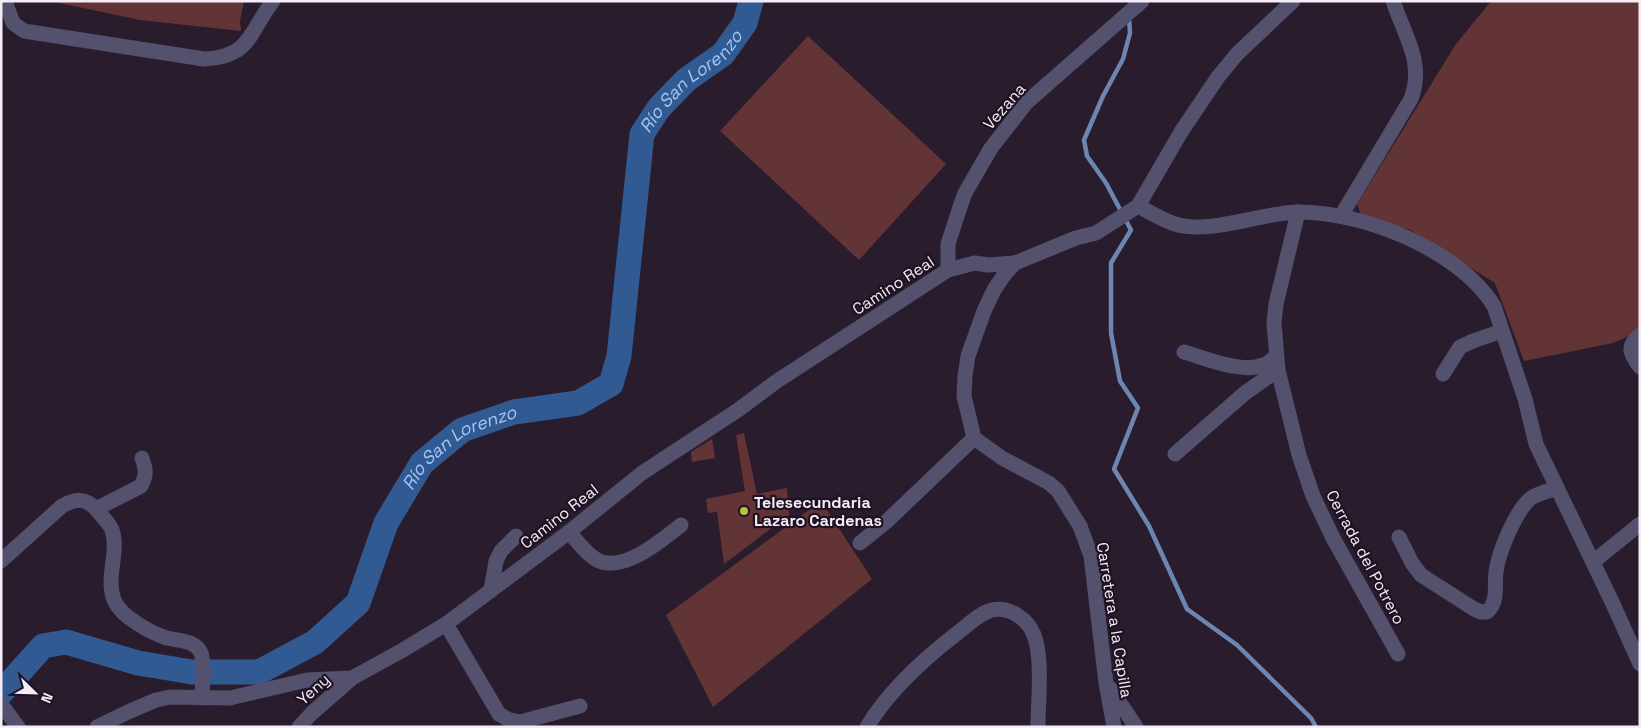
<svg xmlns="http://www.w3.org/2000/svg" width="1641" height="728" font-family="'Space Grotesk',sans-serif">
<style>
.green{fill:#633435}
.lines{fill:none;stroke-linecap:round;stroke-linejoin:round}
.stream{stroke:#6c86b1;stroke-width:4.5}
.river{stroke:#325a92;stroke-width:25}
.minor{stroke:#53516d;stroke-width:15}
.poi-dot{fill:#bdbf43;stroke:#1f1323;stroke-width:2}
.labels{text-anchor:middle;stroke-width:4.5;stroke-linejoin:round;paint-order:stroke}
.street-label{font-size:16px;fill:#f5ecf8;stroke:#1f1323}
.poi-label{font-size:16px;font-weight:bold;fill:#f5ecf8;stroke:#1f1323;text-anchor:start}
.water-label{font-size:18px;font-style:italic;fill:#a3c6f7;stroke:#1f1323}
</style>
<rect width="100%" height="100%" fill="#291c2d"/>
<!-- green -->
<g class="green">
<polygon points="50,1 244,1 240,21 241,31 140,20"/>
<polygon points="1491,1 1640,1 1640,331 1613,343 1524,361 1495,283 1410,230 1361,215 1357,204 1456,44"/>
<polygon points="808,36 946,164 859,260 720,131"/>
<polygon points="744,433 757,494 787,488 789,515 724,564 717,512 708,513 706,499 745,491 736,435"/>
<polygon points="712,439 715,458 692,462 691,452"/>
<polygon points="821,501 872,579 713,707 666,615"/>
</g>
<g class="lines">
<!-- stream -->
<polyline class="stream" points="1129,18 1130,33 1123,59 1103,96 1084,140 1087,156 1106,183 1131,230 1111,263 1111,333 1120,381 1138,408 1114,469 1149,526 1187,609 1237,645 1311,718 1316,727"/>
<!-- river -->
<path class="river" id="s1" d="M1,693L43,646L66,642L138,663L192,672H259L315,642L358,603L386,523L422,463L462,430L514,412L578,403L611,384L619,356L642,134L659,108L686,80L723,54L745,23L751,1"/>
<!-- minor -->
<g class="minor">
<path d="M5,1L13,23L24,31L204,59C251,57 249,32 273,1"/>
<path d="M1138,206C1150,212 1162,220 1175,224C1211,235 1263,212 1299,212C1363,212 1460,250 1494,306L1525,399L1536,444L1613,604L1640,664"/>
<polyline points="1298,212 1276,304 1274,323 1278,370 1299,455 1313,496 1333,538 1398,654"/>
<path d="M1341,216L1411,99C1425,62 1404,35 1393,1"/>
<polyline points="948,270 948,244 960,207 965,193 991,148 1027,102 1142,1"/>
<path d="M1640,335C1626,346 1630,354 1640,367"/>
<path d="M1184,352C1205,358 1242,374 1263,365C1268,364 1272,359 1276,356"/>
<polyline points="1443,374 1460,347 1473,341 1502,331"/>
<polyline points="1175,454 1245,393 1278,370"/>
<path d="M96,509L141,486C147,474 146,470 142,458"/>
<path d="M569,532C577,541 588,556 599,561C625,572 662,540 681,525"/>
<path d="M1399,537L1412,563L1421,575L1474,609L1481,612H1487C1499,601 1494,586 1496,572C1498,553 1516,510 1531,498C1539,493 1548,491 1557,488"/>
<polyline points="860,543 886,522 974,438"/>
<path d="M1,561L62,506C75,499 85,497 96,509C101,516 109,522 112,530C120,553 104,579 115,602C122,617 151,633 167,638C179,641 195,640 201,653C205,664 202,686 202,698"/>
<polyline points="1593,562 1640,524"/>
<polyline points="491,590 496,561 501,551 516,536"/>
<polyline points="446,624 499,714 509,720 520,722 580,706"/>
<polyline points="1110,688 1136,727"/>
<polyline points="1,704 18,727"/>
<polyline points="97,727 128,712 156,700 170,697 230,698 307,680 352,678 403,650 446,624 569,532 642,473 738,410 777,381 948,270 975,263 988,265 1015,263"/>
<polyline points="299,727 312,713 352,678"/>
<path d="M867,727C889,690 926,657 960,631C969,624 980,613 992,610C1009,606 1028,619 1034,635C1043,658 1038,702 1038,727"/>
<polyline points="1114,727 1106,683 1091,556 1080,526 1058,491 1049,483 1002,458 974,438 964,396 965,376 968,356 984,311 994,290 1004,275 1015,263 1076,238 1096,233 1138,206 1181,132 1218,77 1237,54 1293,1"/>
</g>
</g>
<!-- markers -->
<circle class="poi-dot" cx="744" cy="511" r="5"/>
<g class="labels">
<!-- street labels -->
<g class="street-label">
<text transform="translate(1004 106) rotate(-49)" y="6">Vezana</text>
<text transform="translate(893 285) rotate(-33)" y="6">Camino Real</text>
<text transform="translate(559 516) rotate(-38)" y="6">Camino Real</text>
<text transform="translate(1366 557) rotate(62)" y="6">Cerrada del Potrero</text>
<text transform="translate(1115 620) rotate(81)" y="6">Carretera a la Capilla</text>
<text transform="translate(313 689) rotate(-42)" y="6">Yeny</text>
</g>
<!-- poi labels -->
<g class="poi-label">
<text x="754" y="508">Telesecundaria<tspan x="754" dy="18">Lazaro Cardenas</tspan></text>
</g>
<!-- water labels -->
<g class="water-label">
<text dy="6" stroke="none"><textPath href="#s1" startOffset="1094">Río San Lorenzo</textPath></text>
<text dy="6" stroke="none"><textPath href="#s1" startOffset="599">Río San Lorenzo</textPath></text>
</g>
</g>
<!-- border -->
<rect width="1641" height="728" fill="none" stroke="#f5ecf8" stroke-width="5"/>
<!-- north arrow -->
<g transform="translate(35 693) rotate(113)" stroke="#1f1323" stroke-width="4" paint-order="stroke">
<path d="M0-4L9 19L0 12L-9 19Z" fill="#f5ecf8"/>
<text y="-8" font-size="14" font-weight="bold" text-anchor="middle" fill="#f5ecf8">N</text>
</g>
</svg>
